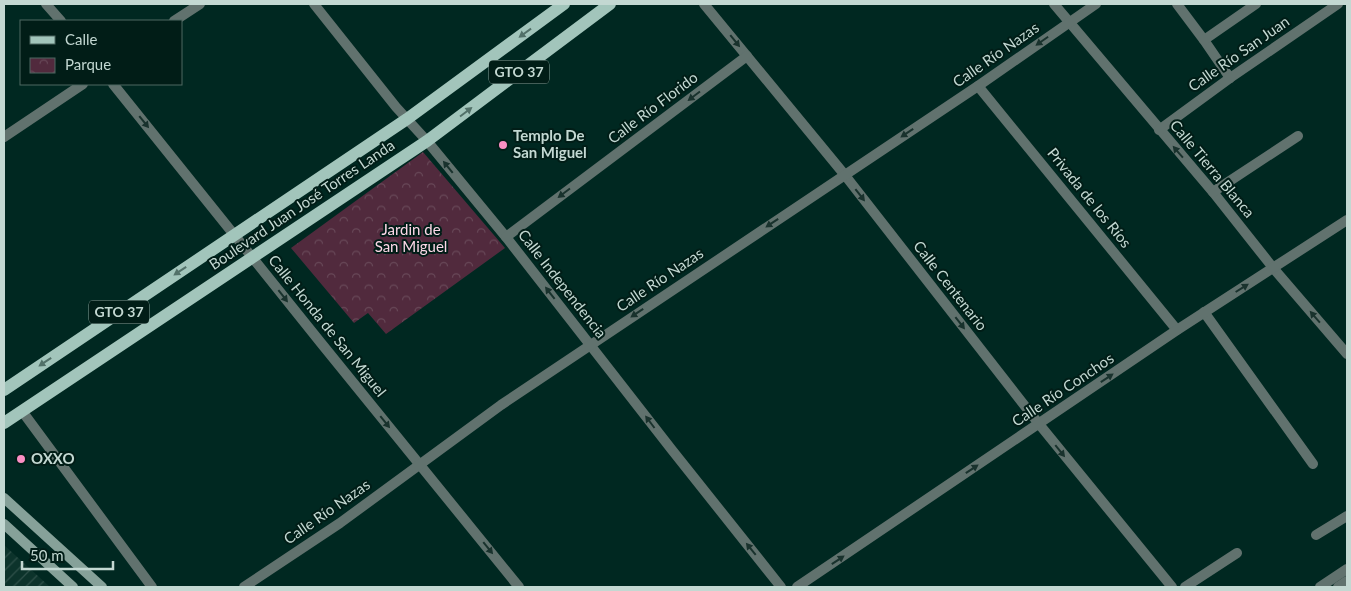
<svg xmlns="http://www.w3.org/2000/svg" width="1351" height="591" font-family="Lato,sans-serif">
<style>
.industrial{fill:url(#industrial-furrows)}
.park{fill:url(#park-crowns)}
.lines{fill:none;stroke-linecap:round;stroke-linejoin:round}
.minor{stroke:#61726e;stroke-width:10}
.secondary{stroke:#86a199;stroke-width:10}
.primary{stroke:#a2c5bb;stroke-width:12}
.oneway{fill:#527169}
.oneway2{fill:#19322d}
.poi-dot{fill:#fb8fc4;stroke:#011d17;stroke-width:2}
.labels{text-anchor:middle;stroke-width:4;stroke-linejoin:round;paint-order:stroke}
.shield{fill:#011d17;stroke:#89a09a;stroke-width:1}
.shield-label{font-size:14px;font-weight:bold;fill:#c3d8d2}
.street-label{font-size:15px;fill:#c3d8d2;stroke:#011d17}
.poi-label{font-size:15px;font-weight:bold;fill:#c3d8d2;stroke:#011d17;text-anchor:start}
.park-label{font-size:15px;fill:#fcd7e7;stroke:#011d17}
</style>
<defs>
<pattern id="industrial-furrows" width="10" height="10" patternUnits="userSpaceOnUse" patternTransform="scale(1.25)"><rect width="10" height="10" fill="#0c332b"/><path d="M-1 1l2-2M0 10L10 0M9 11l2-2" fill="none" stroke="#2e5049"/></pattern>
<pattern id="park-crowns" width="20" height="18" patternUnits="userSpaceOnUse" patternTransform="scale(1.25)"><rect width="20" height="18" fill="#512a3d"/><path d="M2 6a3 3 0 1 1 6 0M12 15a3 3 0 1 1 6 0" fill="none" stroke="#684858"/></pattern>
</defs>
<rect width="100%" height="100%" fill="#002821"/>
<!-- industrial -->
<polygon class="industrial" points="4,545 50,587 4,587"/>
<!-- park -->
<polygon class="park" points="423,152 505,248 386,334 368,313 354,323 291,248"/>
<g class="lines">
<!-- minor -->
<g class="minor">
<polyline points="46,4 61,21"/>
<polyline points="314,4 396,107 427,141 506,237 672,450 781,587"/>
<polyline points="704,4 844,174 1039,424 1172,587"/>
<polyline points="1054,4 1213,192 1274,269 1347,354"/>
<polyline points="1177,4 1204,40 1230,78"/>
<polyline points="174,21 200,4"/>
<polyline points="1204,40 1256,4"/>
<polyline points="113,84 321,343 519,587"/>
<polyline points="978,86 1177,330"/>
<polyline points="1159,130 1230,78 1338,4"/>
<polyline points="4,137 83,84"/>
<polyline points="1213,192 1298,136"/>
<polyline points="506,237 747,56"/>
<polyline points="1204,312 1313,464"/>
<polyline points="22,411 152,587"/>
<polyline points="1316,535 1347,516"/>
<polyline points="244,587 340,523 501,405 978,86 1096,4"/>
<polyline points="797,587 1177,330 1347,220"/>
<polyline points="1185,587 1237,553"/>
<polyline points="1320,587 1347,569"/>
<polyline points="1338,587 1347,581"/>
</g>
<!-- secondary -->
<g class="secondary">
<polyline points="4,498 102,587"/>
<polyline points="4,524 73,587"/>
</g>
<!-- primary -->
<g class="primary">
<polyline points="4,390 407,119 564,4"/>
<polyline points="4,423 427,141 610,4"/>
</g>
</g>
<!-- one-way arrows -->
<defs><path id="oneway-solid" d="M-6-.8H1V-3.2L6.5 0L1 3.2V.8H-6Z" transform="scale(1.25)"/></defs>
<g class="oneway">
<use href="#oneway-solid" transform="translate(525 33) rotate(144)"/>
<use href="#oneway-solid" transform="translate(466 112) rotate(-37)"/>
<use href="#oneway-solid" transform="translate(180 271) rotate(146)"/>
<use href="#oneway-solid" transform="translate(45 362) rotate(146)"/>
</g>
<g class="oneway2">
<use href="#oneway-solid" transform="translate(735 41) rotate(51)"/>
<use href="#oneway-solid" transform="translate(1042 41) rotate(145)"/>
<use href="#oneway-solid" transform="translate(694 96) rotate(143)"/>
<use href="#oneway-solid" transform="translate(144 122) rotate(51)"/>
<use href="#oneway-solid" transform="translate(907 133) rotate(146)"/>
<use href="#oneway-solid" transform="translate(1178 152) rotate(-131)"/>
<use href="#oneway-solid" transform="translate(448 167) rotate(-129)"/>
<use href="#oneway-solid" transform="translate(564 193) rotate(143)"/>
<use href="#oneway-solid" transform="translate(860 195) rotate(52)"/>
<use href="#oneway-solid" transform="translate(772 223) rotate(146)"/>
<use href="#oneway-solid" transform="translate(1242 288) rotate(-32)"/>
<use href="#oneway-solid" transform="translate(550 293) rotate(-128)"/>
<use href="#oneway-solid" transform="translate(283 296) rotate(52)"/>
<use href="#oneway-solid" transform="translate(637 313) rotate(146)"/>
<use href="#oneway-solid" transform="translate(1315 317) rotate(-131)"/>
<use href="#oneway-solid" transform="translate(960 323) rotate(52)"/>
<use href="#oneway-solid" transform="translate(1107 378) rotate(-34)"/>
<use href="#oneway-solid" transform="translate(385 422) rotate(51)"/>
<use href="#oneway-solid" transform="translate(650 422) rotate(-127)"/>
<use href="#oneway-solid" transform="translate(1060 451) rotate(51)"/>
<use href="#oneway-solid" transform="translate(972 469) rotate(-34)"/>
<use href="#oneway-solid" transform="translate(488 548) rotate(51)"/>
<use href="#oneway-solid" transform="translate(751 549) rotate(-129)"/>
<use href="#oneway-solid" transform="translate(838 560) rotate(-34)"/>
</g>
<!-- markers -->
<g class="poi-dot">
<circle cx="503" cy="145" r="5"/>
<circle cx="21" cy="459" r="5"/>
</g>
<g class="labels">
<!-- shield labels -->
<g class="shield">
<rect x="489" y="60.5" width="60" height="23" rx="4"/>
<rect x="89" y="300.5" width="60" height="23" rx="4"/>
</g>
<g class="shield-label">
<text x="519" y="77">GTO 37</text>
<text x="119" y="317">GTO 37</text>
</g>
<!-- street labels -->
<g class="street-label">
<text transform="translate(1239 54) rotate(-35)" y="5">Calle Río San Juan</text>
<text transform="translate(996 55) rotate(-35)" y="5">Calle Río Nazas</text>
<text transform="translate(653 108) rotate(-37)" y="5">Calle Río Florido</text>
<text transform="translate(1212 169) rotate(50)" y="5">Calle Tierra Blanca</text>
<text transform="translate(1089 198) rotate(51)" y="5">Privada de los Ríos</text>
<text transform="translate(302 205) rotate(-34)" y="5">Boulevard Juan José Torres Landa</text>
<text transform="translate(660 280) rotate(-34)" y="5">Calle Río Nazas</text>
<text transform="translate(562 284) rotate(52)" y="5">Calle Independencia</text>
<text transform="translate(950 286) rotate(52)" y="5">Calle Centenario</text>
<text transform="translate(327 326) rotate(51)" y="5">Calle Honda de San Miguel</text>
<text transform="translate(1063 390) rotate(-34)" y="5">Calle Río Conchos</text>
<text transform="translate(327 512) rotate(-35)" y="5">Calle Río Nazas</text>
</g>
<!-- poi labels -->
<g class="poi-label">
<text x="513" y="141">Templo De<tspan x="513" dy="17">San Miguel</tspan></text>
<text x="31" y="464">OXXO</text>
</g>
<!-- park labels -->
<g class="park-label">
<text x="411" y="235">Jardin de<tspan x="411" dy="17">San Miguel</tspan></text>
</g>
</g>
<!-- border -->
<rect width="1351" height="591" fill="none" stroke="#c3d8d2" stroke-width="10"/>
<!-- legend -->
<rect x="20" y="20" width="162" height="65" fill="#011d17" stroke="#4f6862"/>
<rect x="30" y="36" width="25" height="8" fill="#a2c5bb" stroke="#4f6862"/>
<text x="65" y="45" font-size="15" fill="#c3d8d2">Calle</text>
<rect x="30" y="58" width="25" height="15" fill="url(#park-crowns)" stroke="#4f6862"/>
<text x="65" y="70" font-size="15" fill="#c3d8d2">Parque</text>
<!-- scale -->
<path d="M22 561v8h91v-8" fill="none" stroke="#c3d8d2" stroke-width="2.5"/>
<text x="30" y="561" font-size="15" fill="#c3d8d2" stroke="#011d17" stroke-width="4" paint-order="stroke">50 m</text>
</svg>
